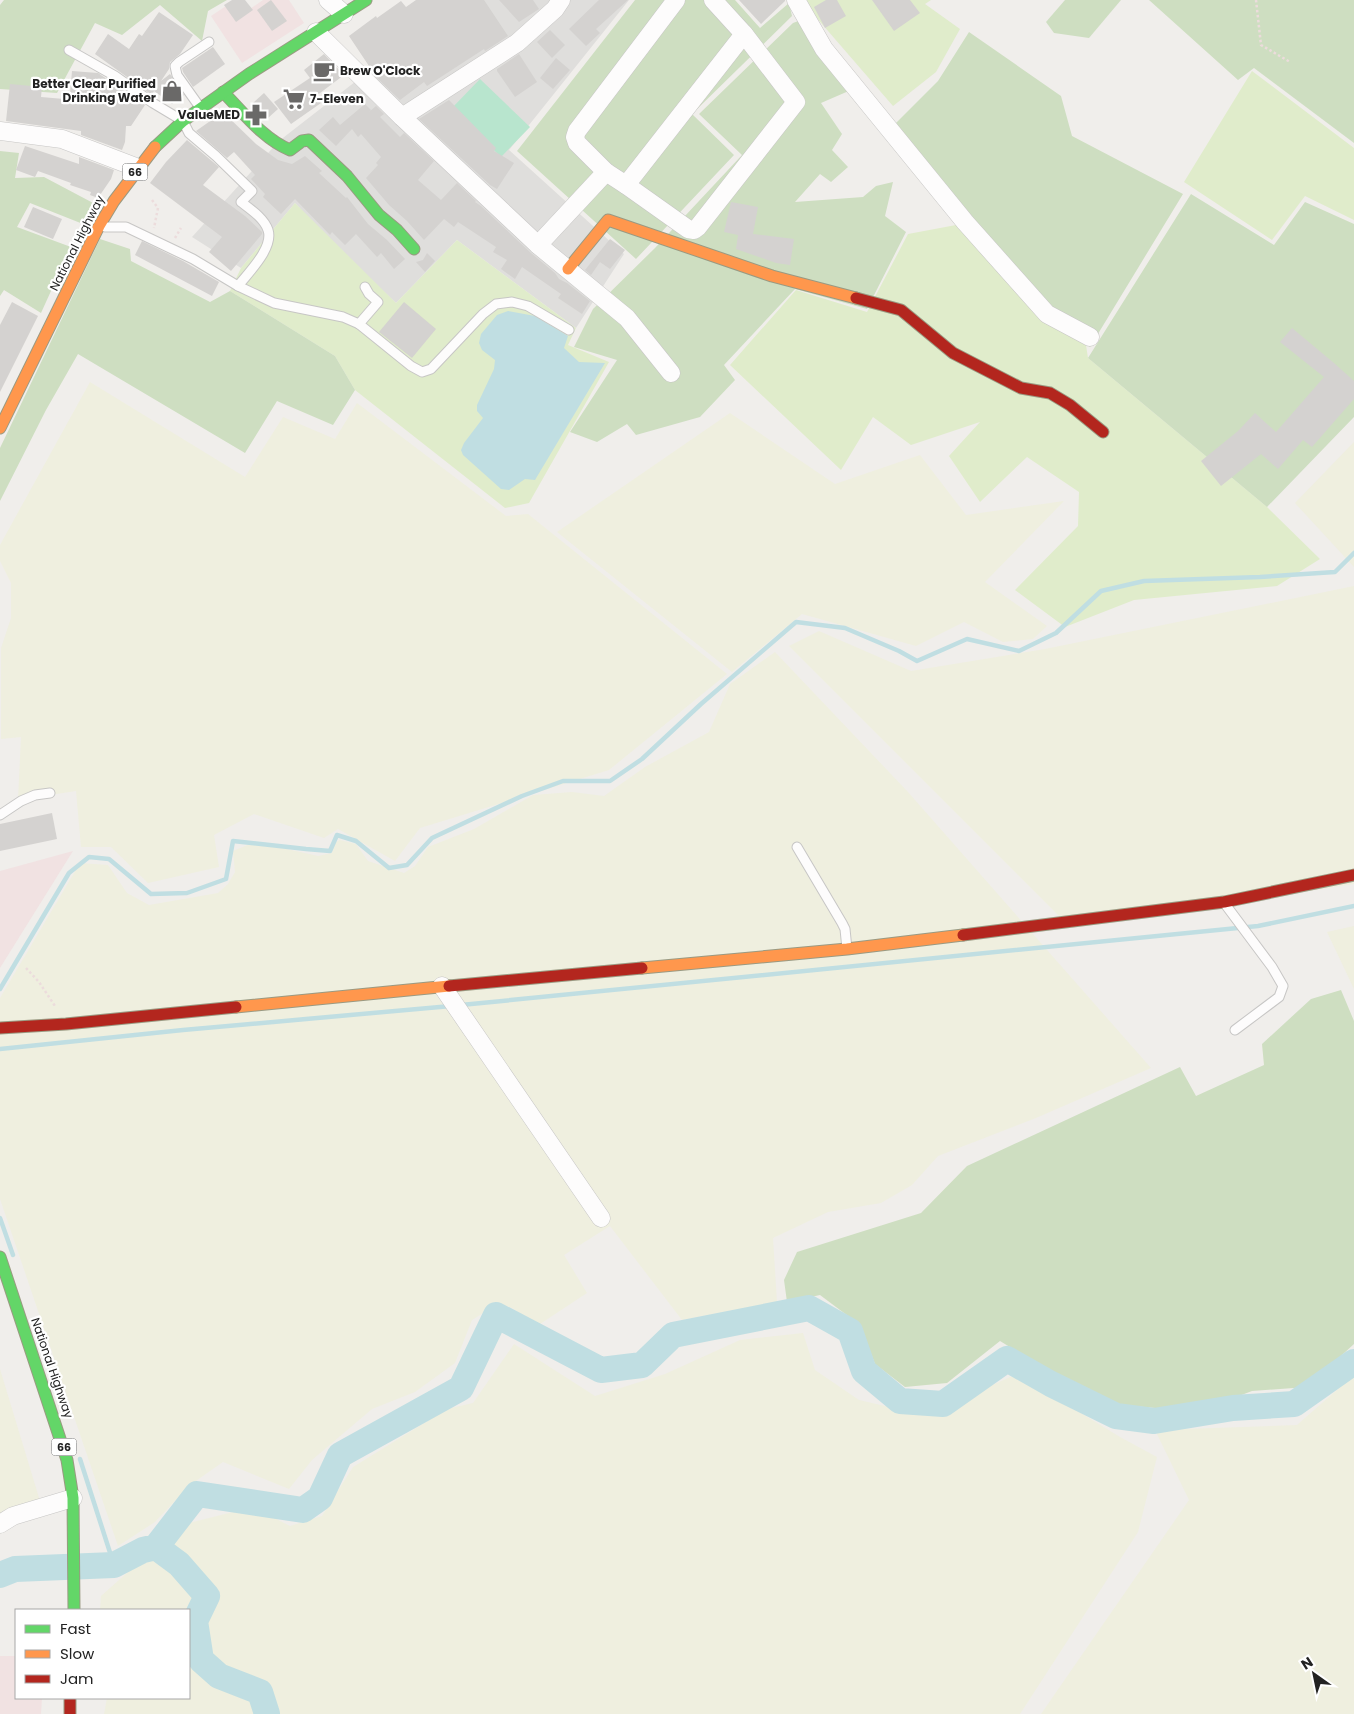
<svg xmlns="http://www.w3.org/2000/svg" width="1354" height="1714" font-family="Poppins,sans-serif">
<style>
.residential{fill:#dfdedc}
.commercial{fill:#f1e2e2}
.farmland{fill:#efefdf}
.grass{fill:#e0eccb}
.forest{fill:#cedec1}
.pitch{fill:#b8e5ce}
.water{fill:#c0dee2}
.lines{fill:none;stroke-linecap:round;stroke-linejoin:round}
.stream{stroke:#c0dee2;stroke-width:4.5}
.river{stroke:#c0dee2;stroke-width:26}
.building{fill:#d4d2d0}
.lane-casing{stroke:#c7c6c5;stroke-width:11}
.street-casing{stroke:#c7c6c5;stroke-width:19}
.fast-casing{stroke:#9a9a82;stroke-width:13}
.slow-casing{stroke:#9a9a82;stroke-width:13}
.jam-casing{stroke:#9a9a82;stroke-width:13}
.path{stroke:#ecdcdc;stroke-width:2.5;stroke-dasharray:2.5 2.5;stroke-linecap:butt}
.lane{stroke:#fdfcfc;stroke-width:9}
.street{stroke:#fdfcfc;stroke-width:18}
.fast{stroke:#63d668;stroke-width:11}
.slow{stroke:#ff974d;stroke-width:11}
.jam{stroke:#b3261e;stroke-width:11}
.labels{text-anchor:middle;stroke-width:4.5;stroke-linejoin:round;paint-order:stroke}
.shield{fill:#fff;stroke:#646464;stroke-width:1}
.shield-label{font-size:11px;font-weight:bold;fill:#222}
.poi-label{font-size:12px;font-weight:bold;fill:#222;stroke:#fff;text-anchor:start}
.street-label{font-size:12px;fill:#222;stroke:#fff}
</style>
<rect width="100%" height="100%" fill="#f0eeeb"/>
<!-- residential -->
<polygon class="residential" points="483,0 629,0 509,150 624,254 576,328 457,240 396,303 333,244 295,203 241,268 192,237 279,141 396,50"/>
<!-- commercial -->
<g class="commercial">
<polygon points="235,0 247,11 263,0 289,0 304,23 242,63 211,16"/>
<polygon points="73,851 0,968 0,871"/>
<polygon points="0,1656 16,1656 16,1698 42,1698 41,1714 0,1714"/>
</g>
<!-- farmland -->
<g class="farmland">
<polygon points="90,382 245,477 283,417 335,439 357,403 506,516 528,514 727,674 609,770 420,828 395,861 338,829 324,838 254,814 214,835 219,867 148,883 111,847 81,847 76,791 18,800 21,737 1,739 1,648 11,618 11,583 0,561 0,545"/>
<polygon points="730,413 835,484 920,455 966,515 1064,501 985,582 1047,626 1033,639 1003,642 964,622 916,646 802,614 732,672 557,532"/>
<polygon points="1354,442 1354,567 1295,503"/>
<polygon points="1354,586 1354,884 1071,928 789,646 819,631 911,671 1045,649"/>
<polygon points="775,652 908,792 1151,1068 1036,1118 938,1156 912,1185 881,1203 828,1212 773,1238 777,1302 682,1320 610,1226 564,1255 587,1293 534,1328 514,1309 499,1303 472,1320 455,1363 415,1392 372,1409 312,1460 289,1489 223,1462 190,1485 155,1522 118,1546 0,1199 0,998 80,863 108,865 127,893 149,905 218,893 228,884 235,872 233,851 255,842 318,856 332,853 334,843 340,840 356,844 368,861 404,873 415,866 428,847 474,829 533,795 572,792 604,796 645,767 709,732 730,684"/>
<polygon points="1354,926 1354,989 1327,932"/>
<polygon points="803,1333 815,1370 859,1400 915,1413 979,1391 1017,1374 1120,1437 1157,1457 1138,1532 1020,1714 104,1714 107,1698 189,1698 189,1610 100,1610 101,1596 181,1525 253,1507 290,1526 322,1516 353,1467 447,1409 473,1403 514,1344 595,1396 665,1374 740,1340"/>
<polygon points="0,1369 43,1511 0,1526"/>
<polygon points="1354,1375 1354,1714 1041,1714 1189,1500 1155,1430 1297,1425"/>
</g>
<!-- grass -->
<g class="grass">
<polygon points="805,0 931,0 925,4 960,29 936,72 893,106 809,9"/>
<polygon points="1252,71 1354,148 1354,220 1305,196 1272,240 1184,182"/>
<polygon points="295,203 396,303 457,240 576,328 568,345 609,362 529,503 505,508 355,390 335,356 230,291 241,268"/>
<polygon points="956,225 1032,307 1086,345 1088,358 1267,507 1320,559 1277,586 1134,600 1065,627 1015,590 1078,526 1079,492 1027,457 980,502 949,456 980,422 911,445 873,417 841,470 730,365 796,290 867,312 908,234"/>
</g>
<!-- forest -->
<g class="forest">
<polygon points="4,0 227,0 208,11 202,41 160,5 122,35 95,23 57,93 0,89 0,5"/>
<polygon points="635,0 735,0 760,28 789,3 792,16 692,114 734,155 636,259 517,151"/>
<polygon points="1065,0 1121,0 1089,38 1054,33 1046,22"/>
<polygon points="1149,0 1354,0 1354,143 1254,68 1238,80"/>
<polygon points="801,20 851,90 821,103 842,134 832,150 848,167 831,182 820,174 795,202 863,197 876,186 893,182 885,216 906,232 867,309 795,289 724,365 735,380 700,417 636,435 627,424 597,442 570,432 617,360 574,347 593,309 655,248 742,155 699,114 793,23"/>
<polygon points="969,32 1061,96 1072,136 1183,194 1090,347 943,208 891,142 896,123 938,81"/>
<polygon points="0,151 19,153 15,178 44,177 95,204 83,224 30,203 17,227 71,247 41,313 4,290 0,296"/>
<polygon points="1191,194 1274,245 1305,202 1354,224 1354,417 1267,507 1088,358"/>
<polygon points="100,239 130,249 131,261 210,302 230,291 335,356 355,390 333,425 277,401 245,453 78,354 46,410 0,501 0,448"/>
<polygon points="1341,990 1354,1021 1354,1344 1307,1387 1252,1391 1197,1412 1102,1403 1000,1341 947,1383 905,1387 875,1364 860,1325 820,1295 787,1302 784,1280 797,1252 921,1213 967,1166 1180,1067 1196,1096 1264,1065 1262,1044 1311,999"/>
</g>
<!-- pitch -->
<polygon class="pitch" points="480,79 530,127 501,157 451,109"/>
<!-- water -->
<polygon class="water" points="508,311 535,316 568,336 564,348 579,362 605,363 535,480 525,479 509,490 501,489 463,455 461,450 464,443 483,418 477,411 477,405 494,369 495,360 482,350 479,343 481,334 497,315"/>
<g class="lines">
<!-- stream -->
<g class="stream">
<polyline points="0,989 69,873 89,857 109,859 151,894 187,893 226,879 233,841 306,849 330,851 337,835 356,841 389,868 407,865 432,838 522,796 563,781 610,781 642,759 701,704 796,622 845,628 899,651 917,661 967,639 1019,651 1056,633 1101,591 1144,581 1260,577 1335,572 1354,553"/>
<polyline points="461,1005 1258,926 1354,906"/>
<polyline points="0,1049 183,1030 451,1006"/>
<polyline points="0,1218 13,1255"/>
<polyline points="80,1459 114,1565"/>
</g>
<!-- river -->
<g class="river">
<polyline points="156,1547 179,1564 207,1596 195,1621 201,1660 219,1676 260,1692 267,1714"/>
<polyline points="0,1575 15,1569 114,1565 143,1550 156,1547 197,1494 303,1510 320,1498 340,1455 461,1388 496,1315 601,1370 642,1365 673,1335 809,1308 850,1331 864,1371 900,1401 943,1404 1007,1359 1051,1384 1116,1416 1154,1421 1233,1408 1294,1404 1354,1362"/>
</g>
</g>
<!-- building -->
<g class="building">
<polygon points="232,0 245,0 253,10 236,22 224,5"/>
<polygon points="271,0 287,21 272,31 257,10"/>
<polygon points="416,0 484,0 508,36 485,51 484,49 427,86 424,82 400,100 377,78 349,36 376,16 377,18 401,1 406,7"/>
<polygon points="499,0 533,0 539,9 519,22"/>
<polygon points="599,0 628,0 596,29 600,33 586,46 569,29"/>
<polygon points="739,0 785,0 785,1 761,24"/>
<polygon points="826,0 837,0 846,16 825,28 814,7"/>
<polygon points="872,0 910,0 920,13 894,31"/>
<polygon points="159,12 193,35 180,54 170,62 169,69 161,81 170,74 184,95 172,104 154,91 152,95 95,54 108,34 129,49 139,34 142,36"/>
<polygon points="550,30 565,45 552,58 537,42"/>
<polygon points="213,47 225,64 193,87 183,72 182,68"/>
<polygon points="324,54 344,75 316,96 321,103 291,124 274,102 310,78 304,70"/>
<polygon points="519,54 537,82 515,97 497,71 497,69"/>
<polygon points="556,58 570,70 553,89 540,78"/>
<polygon points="72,71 98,73 145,105 131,126 126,126 125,142 122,150 81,135 81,131 6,121 10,84 42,87 41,97 64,99 64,94 70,94"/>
<polygon points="264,93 278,109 268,118 253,103"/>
<polygon points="449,100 496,148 494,151 514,163 497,189 490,185 419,119"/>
<polygon points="365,104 371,110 369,112 376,106 384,114 380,117 400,137 404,133 434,161 418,180 441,200 457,183 476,201 475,202 481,206 531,253 555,273 559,279 567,283 590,301 582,314 558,298 561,294 522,267 515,279 501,269 507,260 493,252 496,247 458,222 454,227 444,219 424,240 407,221 389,205 366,178 378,165 376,163 381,157 361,134 358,137 352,129 336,146 319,130 333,117 340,125"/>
<polygon points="223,112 256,144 278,160 292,164 305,156 322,171 319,173 346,198 347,197 368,224 387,240 405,259 394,269 381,253 377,257 356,234 345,245 332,232 330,235 295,199 281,214 263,197 265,194 251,179 255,175 234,152 227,158 196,131"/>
<polygon points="187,140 219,167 203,185 245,216 262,232 262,234 231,271 209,252 222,237 150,183 166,162"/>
<polygon points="25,146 79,164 79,157 114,170 111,179 98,198 90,195 91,192 70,185 71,183 38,171 35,177 16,170"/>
<polygon points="731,202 758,207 753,234 794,239 790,265 776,263 736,249 738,235 724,232"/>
<polygon points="33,207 62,219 53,239 24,227"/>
<polygon points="610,239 625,250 610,269 600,262 591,275 585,270"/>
<polygon points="142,241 183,261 219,282 212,296 135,255"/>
<polygon points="427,253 435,261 425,272 416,262 423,260"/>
<polygon points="12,302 38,316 0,392 0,325"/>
<polygon points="404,302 436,329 412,358 379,332"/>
<polygon points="1292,328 1334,363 1354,381 1354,399 1312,447 1303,440 1278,469 1261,454 1221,486 1201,461 1238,431 1255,413 1276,432 1324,377 1280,342"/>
<polygon points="52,813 57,839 0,851 0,824"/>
</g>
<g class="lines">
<!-- lane casing -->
<g class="lane-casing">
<g id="lane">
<path d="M69,50L115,76L153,103L183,121L189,133L216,156L252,191L241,202C250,209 264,218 268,230C274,248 248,273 238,286"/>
<polyline points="199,106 177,75 175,66 179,62 209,42"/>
<polyline points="105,227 126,227 193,259 238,286 274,303 343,317 359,324 411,366 422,372 431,369 483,314 496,304 512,302 528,306 569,330"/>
<polyline points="359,324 378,302 369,294 365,287"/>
<polyline points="0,815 21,801 35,795 50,793"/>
<polyline points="797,847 842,923 845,929 847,949"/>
<polyline points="1225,904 1272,967 1283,986 1279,997 1235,1030"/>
</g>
</g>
<!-- street casing -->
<g class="street-casing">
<g id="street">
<polyline points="328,0 344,14"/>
<polyline points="676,0 577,131 575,137 577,143 606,172 626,185 744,34 713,0"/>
<polyline points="796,0 824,49 965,222 1047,314 1090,337"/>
<polyline points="316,32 402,117 538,245 627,318 671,373"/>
<polyline points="402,117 517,43 555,9 561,0"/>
<polyline points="0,131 62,139 138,168"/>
<polyline points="626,185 688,229 694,230 698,227 796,102 744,34"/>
<polyline points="538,245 606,172"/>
<polyline points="442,986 601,1218"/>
<polyline points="0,1524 13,1516 73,1498"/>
</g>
</g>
<!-- fast casing -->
<g class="fast-casing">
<g id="fast">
<path d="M223,92C243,112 263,139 290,150L302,141L309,140L347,176L379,215L397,230L414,249"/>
<polyline points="155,147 183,121 249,74 366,0"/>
<polyline points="0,1257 67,1460 73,1498 74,1610"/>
</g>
</g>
<!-- slow casing -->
<g class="slow-casing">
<g id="slow">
<polyline points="568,269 608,220 772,276 856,298"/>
<polyline points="0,428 99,226 114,201 155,147"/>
<polyline points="642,968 847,949 963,935"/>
<polyline points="236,1007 449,986"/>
</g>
</g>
<!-- jam casing -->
<g class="jam-casing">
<g id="jam">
<polyline points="856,298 901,310 953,353 1021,388 1050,393 1070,405 1103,432"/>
<polyline points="963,935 1224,902 1354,875"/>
<polyline points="449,986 642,968"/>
<polyline points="0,1028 66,1024 236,1007"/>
<polyline points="70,1698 70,1714"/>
</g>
</g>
<!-- path -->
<g class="path">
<polyline points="1256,0 1261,45 1290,62"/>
<polyline points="152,200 158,208 154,228"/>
<polyline points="175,238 181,228"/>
<polyline points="26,968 39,982 55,1006"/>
</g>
<!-- lane -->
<use href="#lane" class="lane"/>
<!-- street -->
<use href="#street" class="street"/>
<!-- fast -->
<use href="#fast" class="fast"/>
<!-- slow -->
<use href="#slow" class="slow"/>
<!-- jam -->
<use href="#jam" class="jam"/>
</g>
<!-- icons -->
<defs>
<g id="cafe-bare" transform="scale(1.725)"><path d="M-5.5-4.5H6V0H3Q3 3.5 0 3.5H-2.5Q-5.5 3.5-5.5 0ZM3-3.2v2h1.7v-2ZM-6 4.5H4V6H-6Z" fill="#6a6968" stroke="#fff" stroke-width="2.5" paint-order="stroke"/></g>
<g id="shop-bare" transform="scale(1.725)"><path d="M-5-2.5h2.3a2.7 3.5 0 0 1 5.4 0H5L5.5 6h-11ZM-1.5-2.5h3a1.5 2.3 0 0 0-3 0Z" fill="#6a6968" stroke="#fff" stroke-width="2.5" paint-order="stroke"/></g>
<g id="supermarket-bare" transform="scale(1.725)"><path d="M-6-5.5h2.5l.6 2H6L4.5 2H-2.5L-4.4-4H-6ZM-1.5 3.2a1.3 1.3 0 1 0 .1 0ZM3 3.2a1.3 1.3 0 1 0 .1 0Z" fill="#6a6968" stroke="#fff" stroke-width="2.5" paint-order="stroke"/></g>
<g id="pharmacy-bare" transform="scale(1.725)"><path d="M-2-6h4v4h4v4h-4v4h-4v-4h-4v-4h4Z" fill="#6a6968" stroke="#fff" stroke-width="2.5" paint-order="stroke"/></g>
</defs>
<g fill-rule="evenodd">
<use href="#cafe-bare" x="324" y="71"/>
<use href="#shop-bare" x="172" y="91"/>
<use href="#supermarket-bare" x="294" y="99"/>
<use href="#pharmacy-bare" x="256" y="115"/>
</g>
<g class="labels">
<!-- shield labels -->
<g class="shield">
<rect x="122.5" y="163.5" width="25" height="17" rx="4"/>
<rect x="51.5" y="1438.5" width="25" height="17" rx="4"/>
</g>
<g class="shield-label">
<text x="135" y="176">66</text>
<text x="64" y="1451">66</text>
</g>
<!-- poi labels -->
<g class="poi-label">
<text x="340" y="75">Brew O'Clock</text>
<text x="156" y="88" text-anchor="end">Better Clear Purified<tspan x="156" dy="14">Drinking Water</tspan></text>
<text x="310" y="103">7-Eleven</text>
<text x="240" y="119" text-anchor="end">ValueMED</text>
</g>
<!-- street labels -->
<g class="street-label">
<text transform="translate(77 243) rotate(-63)" y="4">National Highway</text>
<text transform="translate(52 1368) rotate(71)" y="4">National Highway</text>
</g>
</g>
<!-- legend -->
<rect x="15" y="1609" width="175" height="90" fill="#ffffff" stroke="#a7a7a7"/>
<rect x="25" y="1625" width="25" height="8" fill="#63d668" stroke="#a7a7a7"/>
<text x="60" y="1634" font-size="15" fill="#222222">Fast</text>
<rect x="25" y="1650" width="25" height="8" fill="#ff974d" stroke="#a7a7a7"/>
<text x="60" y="1659" font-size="15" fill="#222222">Slow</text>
<rect x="25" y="1675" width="25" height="8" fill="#b3261e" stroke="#a7a7a7"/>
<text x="60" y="1684" font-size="15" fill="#222222">Jam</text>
<!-- north arrow -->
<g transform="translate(1314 1674) rotate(327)" stroke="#ffffff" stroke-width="4" paint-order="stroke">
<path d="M0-4L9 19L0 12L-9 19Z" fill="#222222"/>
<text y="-8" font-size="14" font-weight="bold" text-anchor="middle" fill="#222222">N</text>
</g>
</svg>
